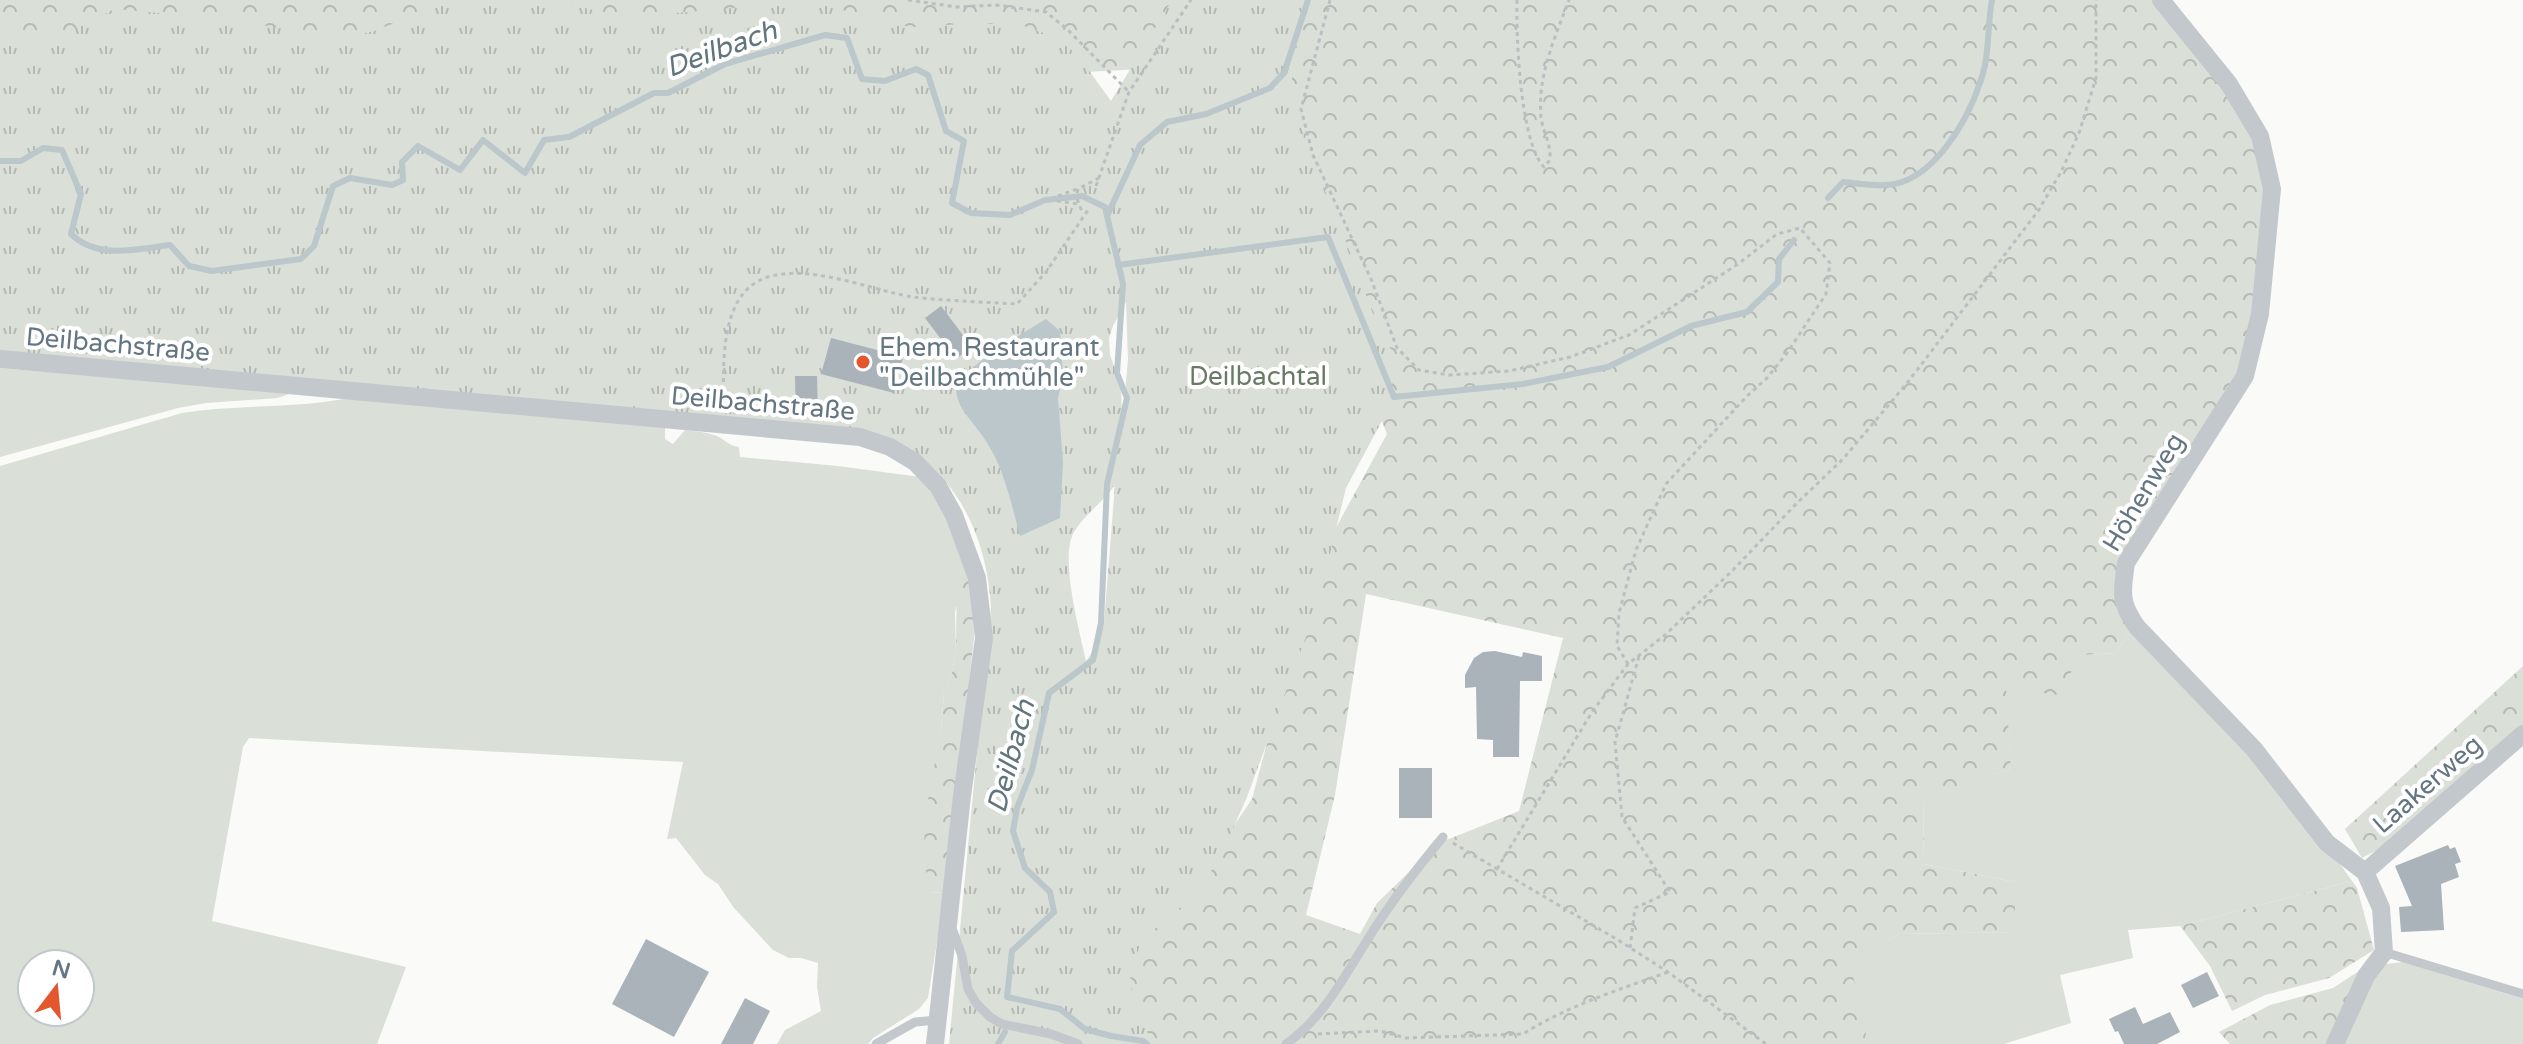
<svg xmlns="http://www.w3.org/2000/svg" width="2523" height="1044" font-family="'Varela Round',sans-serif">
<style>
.grass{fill:#dadfd7;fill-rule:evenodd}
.forest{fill:url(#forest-crowns);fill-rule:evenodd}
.park{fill:url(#park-tufts);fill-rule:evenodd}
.water{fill:#bbc7cb}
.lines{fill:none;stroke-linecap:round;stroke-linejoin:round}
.stream{stroke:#bbc7cb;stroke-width:6}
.building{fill:#aab3b9}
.path{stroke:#bbbfc2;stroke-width:3;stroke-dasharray:4 4;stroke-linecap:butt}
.service{stroke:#c3c8cc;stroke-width:9}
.minor{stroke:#c3c8cc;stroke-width:18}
.poi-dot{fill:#e4572e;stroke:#fff;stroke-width:3}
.labels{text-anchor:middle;stroke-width:8;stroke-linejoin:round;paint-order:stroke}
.street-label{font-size:26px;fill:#657683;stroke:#fff}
.poi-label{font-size:26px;fill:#657683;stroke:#fff;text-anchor:start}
.park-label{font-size:26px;fill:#687a64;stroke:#fff}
.water-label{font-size:28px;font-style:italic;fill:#60757c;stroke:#fff}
</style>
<defs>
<pattern id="forest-crowns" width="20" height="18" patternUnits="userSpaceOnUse" patternTransform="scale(2)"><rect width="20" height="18" fill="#dadfd7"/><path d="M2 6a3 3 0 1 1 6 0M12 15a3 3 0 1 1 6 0" fill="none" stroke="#b4b9b4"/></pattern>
<pattern id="park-tufts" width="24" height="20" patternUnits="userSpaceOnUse" patternTransform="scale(2)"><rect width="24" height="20" fill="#dadfd7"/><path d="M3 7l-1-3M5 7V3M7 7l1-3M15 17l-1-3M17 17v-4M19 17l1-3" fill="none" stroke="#b4b9b4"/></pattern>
</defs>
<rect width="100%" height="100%" fill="#fafaf8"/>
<!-- grass -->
<g class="grass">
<polygon points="0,368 257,390 289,394 278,398 206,403 178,408 0,457"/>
<path d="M349,398L665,427V439L673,444L685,430C694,431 705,432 714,435C724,438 728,446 739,447L740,457L838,466L920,477L942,505L965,567L955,612L956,651L952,673L944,692L941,730L935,771L929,893L945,892L928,998L919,1009L873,1038L868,1044H777L785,1030L821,1011L817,987L818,963L801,958H789L773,950L734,908L718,884L705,875L676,838L667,839L683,762L249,738L243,747L212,921L406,967L377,1044H0V466L182,413C238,404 294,409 349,398ZM32,964H80V1012H32Z"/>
<polygon points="2132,630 2204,702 2338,861 2352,881 2180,926 2128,930 2133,958 2060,975 2071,1023 2004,1044 1865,1044 1866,1021 1848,964 1899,934 2015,932 2015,882 1924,864 1923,796 2011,769 2005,687 2082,655 2115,653"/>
<polygon points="2403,962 2523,999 2523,1044 2339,1044 2378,965"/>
</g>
<!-- forest -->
<g class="forest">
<polygon points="0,0 1182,0 1141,69 0,133 354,46 0,46"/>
<path d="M1278,0H2156L2225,85L2256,137L2268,190L2256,310L2240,374L2118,567L2117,609L2132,630L2115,653L2081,655L2058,695L2006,688L2011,769L1923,797L1924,864L2015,882V932L1899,934L1849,964L1867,1021L1865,1044H1134L1121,961L1196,882L1252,799L1314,568L1387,434L1250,89ZM1366,594L1563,638L1519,811L1439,843L1377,903L1360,934L1306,915L1335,795Z"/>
<polygon points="965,567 973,591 974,638 945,892 929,893 924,858 925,816 941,730 944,691 952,673 956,651 957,572"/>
<polygon points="2523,666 2523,728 2383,847 2362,858 2345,829"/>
<polygon points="2352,881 2357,888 2374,950 2329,978 2265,995 2232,1011 2210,966 2180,926"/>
<polygon points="2362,969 2330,1044 2230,1044 2219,1032 2270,1005 2333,988"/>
</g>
<!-- park -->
<path class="park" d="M452,0H548L607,13L639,16L725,9L784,1H812L879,21L910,27L979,23L1024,26L1054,37L1077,54L1111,101L1172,0H1313L1292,47V82L1306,148L1340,225L1363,289L1395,359L1393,379L1384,417L1346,488L1317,607L1247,797L1222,853L1196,896L1140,945L1130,973L1133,1002L1153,1044H949L991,607C987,543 963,484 908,449L0,352V29L16,36L52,37L87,24L114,9L234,20L340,39L374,31ZM1126,302L1128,360L1122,425L1121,385L1110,355L1109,338L1113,326ZM1115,485L1104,623L1098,644L1086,661C1080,633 1059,556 1074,532C1084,515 1103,502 1115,485Z"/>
<!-- water -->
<path class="water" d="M1046,319L1060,331L1063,377L1058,398L1063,462L1060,518L1020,536C1013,510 1007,482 995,457C990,448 985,438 978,430C964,411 955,405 956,380L997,349Z"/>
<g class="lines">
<!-- stream -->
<g class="stream">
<path d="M0,161H21L43,148L62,150L81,194L71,234C98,260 136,249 170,245L189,266L212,271L301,259L314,246L333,186L350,178L392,185L403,180L402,162L418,146L460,170L483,140L525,173L544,140L569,137L654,93H668L725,64L825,35L847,38L862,79L885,81L916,69L928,75L946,131L964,141L952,203L971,213L1010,215L1045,200L1082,196L1105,207L1123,284L1117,373L1127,398L1107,484L1101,623L1093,660L1049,693L1032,770L1017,808L1013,831L1025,868L1050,892L1054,912L1012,951L1007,997L1060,1009L1085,1029L1111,1036L1143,1041L1147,1044"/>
<path d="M1828,198L1843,182C1857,183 1872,186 1886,185C1933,183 1968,120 1981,80C1990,54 1987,26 1992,0"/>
<polyline points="1107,216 1140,145 1167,122 1206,114 1270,88 1284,73 1308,0"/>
<polyline points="1118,265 1328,237 1394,397 1523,384 1608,367 1691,326 1747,312 1778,282 1779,259 1794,240"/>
<polyline points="998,1044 1005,1032"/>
</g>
</g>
<!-- building -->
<g class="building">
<polygon points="941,306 972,347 956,359 925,318"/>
<polygon points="831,338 881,351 886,338 907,342 894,393 821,374"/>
<polygon points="795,376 817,376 818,416 796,417"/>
<polygon points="1495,651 1522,657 1523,652 1542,656 1542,681 1520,681 1519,757 1493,757 1493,740 1477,739 1476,687 1465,688 1465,675 1474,658 1483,652"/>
<rect x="1399" y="768" width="33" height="50"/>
<polygon points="2448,845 2450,849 2455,847 2461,862 2455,864 2459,877 2441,884 2444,930 2401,932 2399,907 2412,906 2395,866"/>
<polygon points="646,939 709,972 674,1037 612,1004"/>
<polygon points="2207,972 2219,996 2193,1008 2181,985"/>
<polygon points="745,998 770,1011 753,1044 721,1044"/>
<polygon points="2135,1007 2143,1024 2170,1012 2180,1032 2157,1044 2124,1044 2118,1031 2115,1032 2109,1019"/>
</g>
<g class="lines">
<!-- path -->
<g class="path">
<polyline points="908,0 957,7 996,5 1046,12 1068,30 1129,92"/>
<polyline points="1330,0 1301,109 1313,155 1371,279 1397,348 1419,370 1449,375 1509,371 1570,357 1629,335 1738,264 1777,234 1800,228 1830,263 1826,294 1787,353 1766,379 1747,396 1666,484 1636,550 1619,613 1617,646 1628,664"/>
<path d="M1517,0C1516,36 1520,142 1544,167L1550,160C1551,142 1543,133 1541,117C1537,77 1555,37 1569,0"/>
<polyline points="1096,186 1129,92 1191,0"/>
<polyline points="1077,193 1078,189 1099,178"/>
<polyline points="1058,196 1077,189"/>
<polyline points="1077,199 1083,214"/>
<polyline points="1057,201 1079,204"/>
<path d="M723,406C724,373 721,333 737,303C768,244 865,290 913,297C947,301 983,302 1017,304L1046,272L1088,210"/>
<polyline points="1453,843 1618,940 1668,972 1766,1044"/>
<polyline points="1497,869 1592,712 1628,664 1665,635 1732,571 1797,503 1843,459 1908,382 2038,211 2061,172 2079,133 2096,78 2096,0"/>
<polyline points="1630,948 1635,908 1670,892 1622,817 1615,742 1639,656"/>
<path d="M1318,1034L1380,1031L1406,1038L1523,1034C1567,1006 1618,990 1668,972"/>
</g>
<!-- service -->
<g class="service">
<polyline points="952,928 962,956 968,989 976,1003 990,1017 1002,1024 1051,1034 1078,1044"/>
<polyline points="2384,952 2523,994"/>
<polyline points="876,1044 915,1022 938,1020"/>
<path d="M1286,1044C1326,1016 1347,971 1373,931C1394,898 1418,867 1443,837"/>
</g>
<!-- minor -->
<g class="minor">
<path d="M2161,0L2229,84L2260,136L2272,189L2260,314L2245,376L2126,563C2122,592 2119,602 2137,627L2254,749L2327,843L2365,872L2381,908L2384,952L2366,976L2335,1044"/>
<polyline points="0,359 860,437 890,447 915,462 938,486 954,515 977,578 984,638 962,796 935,1044"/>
<polyline points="2365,872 2523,734"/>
</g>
</g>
<!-- markers -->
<circle class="poi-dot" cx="863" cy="362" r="8"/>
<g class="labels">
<!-- street labels -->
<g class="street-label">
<text transform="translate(118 344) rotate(5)" y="9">Deilbachstraße</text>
<text transform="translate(763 403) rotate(5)" y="9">Deilbachstraße</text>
<text transform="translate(2143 492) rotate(-59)" y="9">Höhenweg</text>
<text transform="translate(2427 784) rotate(-41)" y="9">Laakerweg</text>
</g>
<!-- poi labels -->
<g class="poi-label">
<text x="879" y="356">Ehem. Restaurant<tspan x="879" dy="30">"Deilbachmühle"</tspan></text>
</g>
<!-- park labels -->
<g class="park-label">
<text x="1258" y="385">Deilbachtal</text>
</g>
<!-- water labels -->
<g class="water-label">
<text transform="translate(721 48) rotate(-20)" y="10">Deilbach</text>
<text transform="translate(1010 756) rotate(-75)" y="10">Deilbach</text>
</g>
</g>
<!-- north arrow -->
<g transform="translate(56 988) rotate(16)"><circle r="38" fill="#ffffff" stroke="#c1c8cd" stroke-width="2"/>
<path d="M0-6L14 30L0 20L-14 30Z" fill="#e4572e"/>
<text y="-12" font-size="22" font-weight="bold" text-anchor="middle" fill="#657683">N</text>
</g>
</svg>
